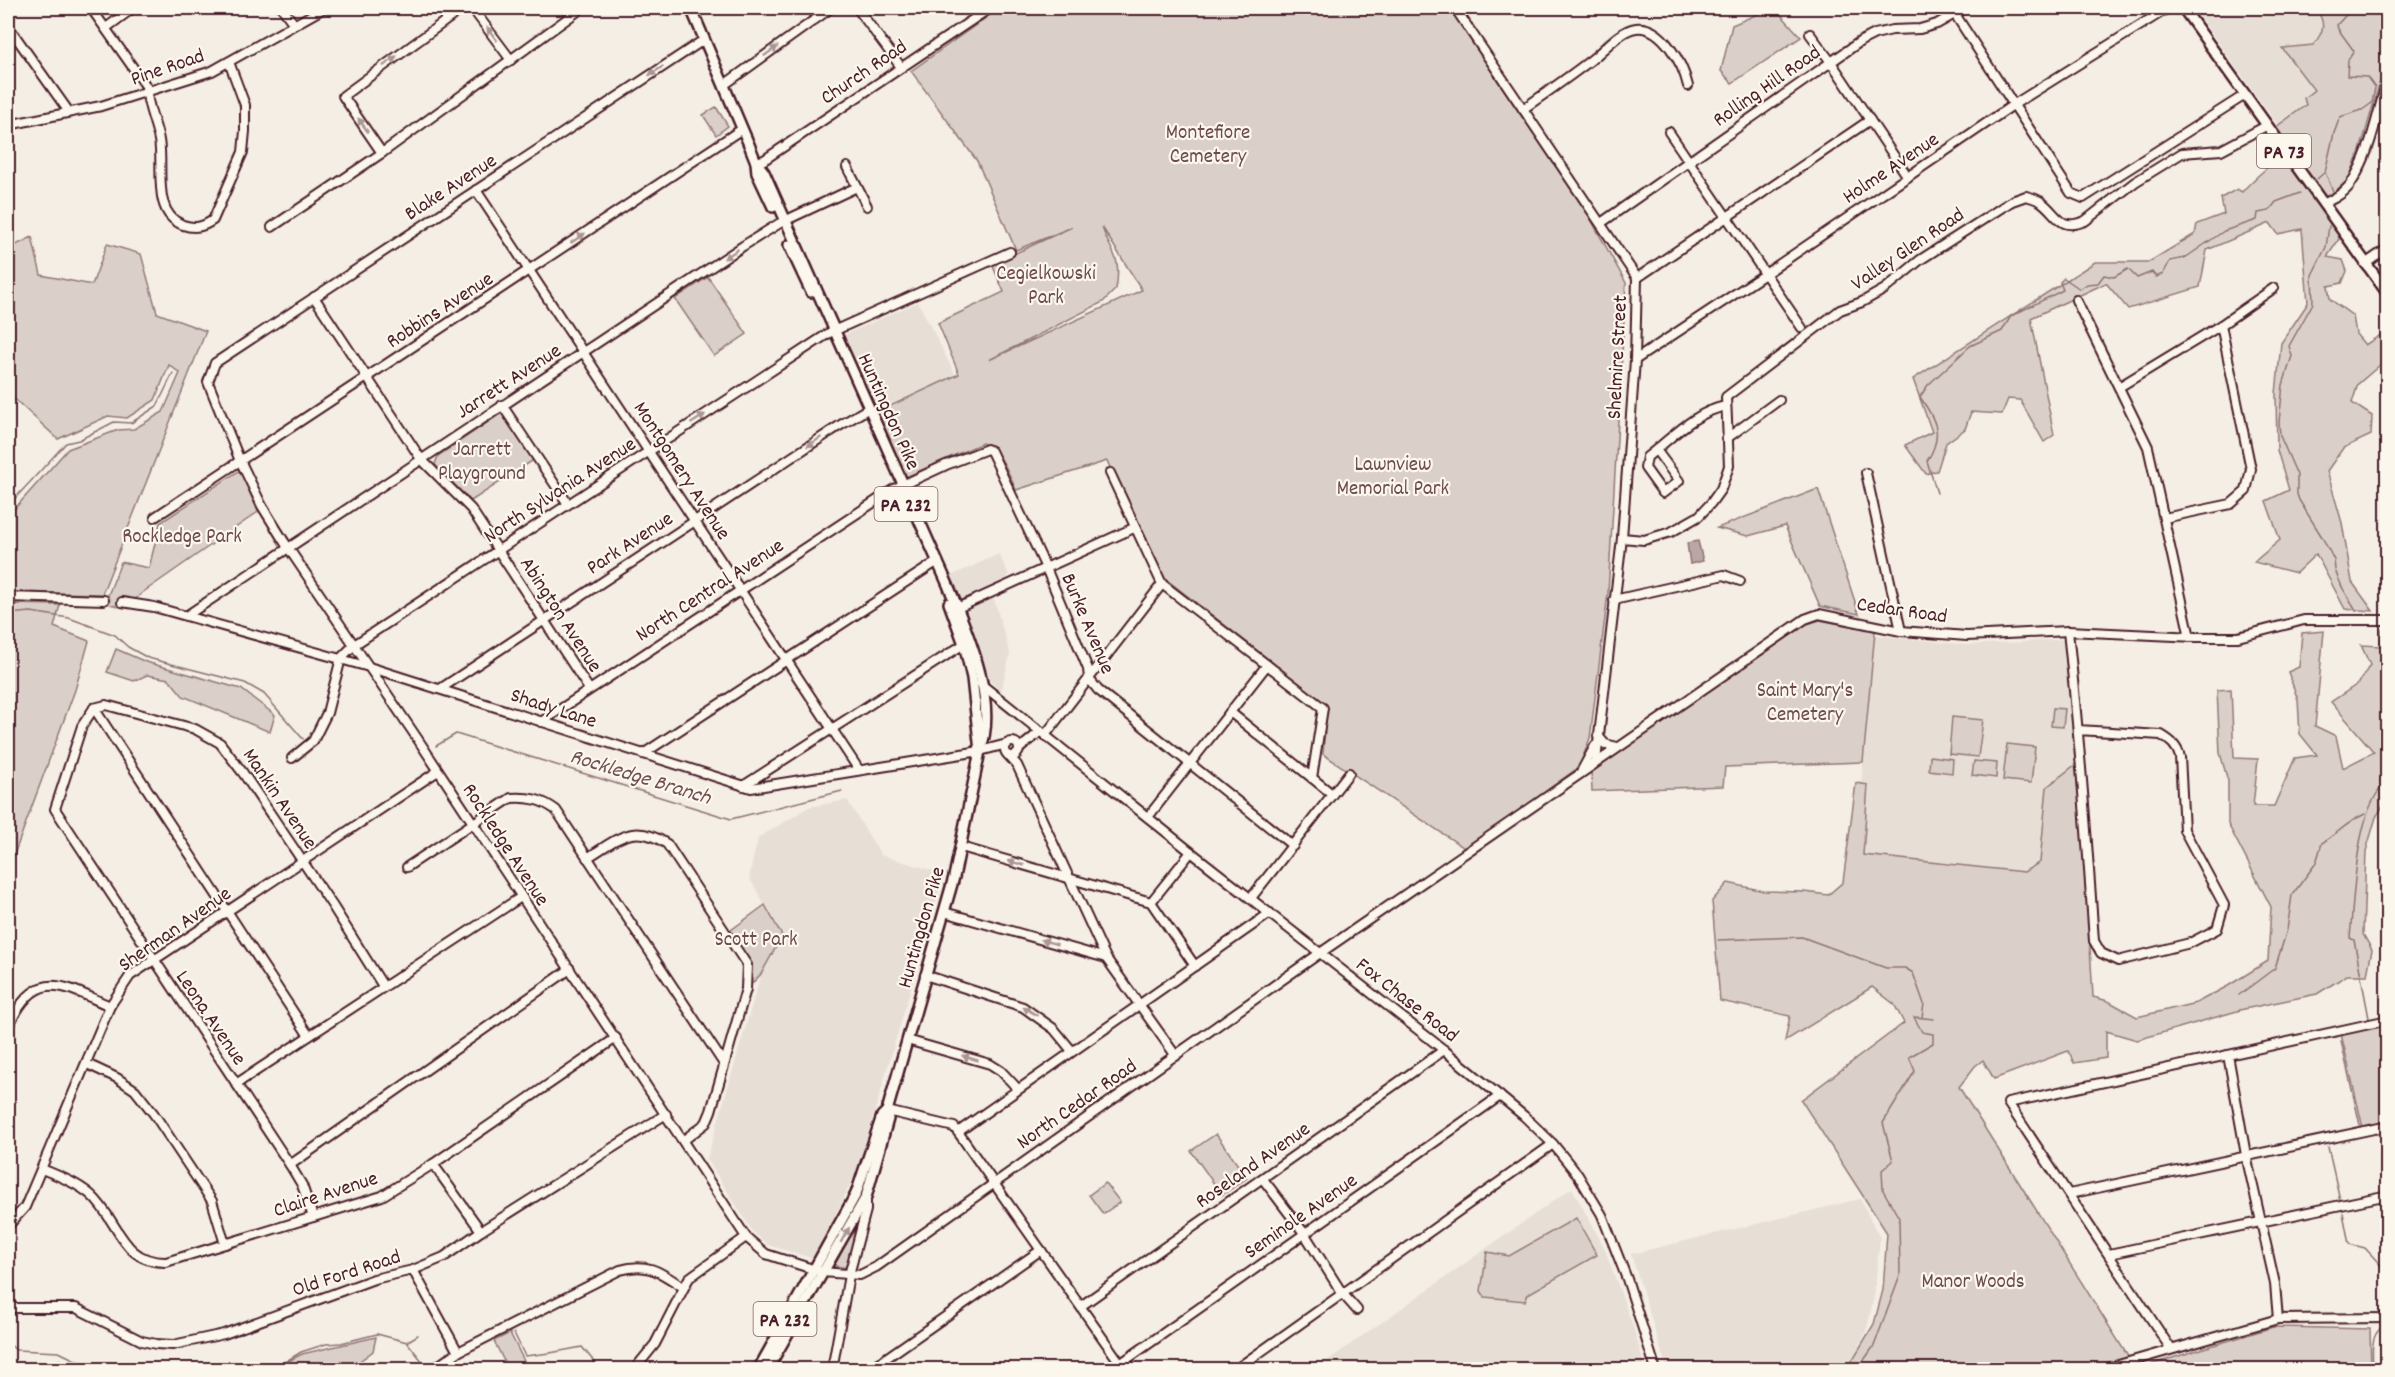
<svg xmlns="http://www.w3.org/2000/svg" width="2395" height="1377" font-family="Dekko,sans-serif">
<style>
.built{fill:#e7dfd6}
.green{fill:#dbd0c9;stroke:#92787a;stroke-width:1.5;fill-rule:evenodd}
.water{fill:#baa7a5;stroke:#8d7174;stroke-width:1.5}
.lines{fill:none;stroke-linecap:round;stroke-linejoin:round}
.stream{stroke:#8d7174;stroke-width:1.5}
.minor-tunnel{stroke:#d2c5bf;stroke-width:8;stroke-dasharray:8 4;stroke-linecap:butt}
.minor-casing{stroke:#4a1f2b;stroke-width:12}
.major-casing{stroke:#4a1f2b;stroke-width:14}
.minor{stroke:#fbf7ec;stroke-width:8}
.major{stroke:#fbf7ec;stroke-width:9}
.oneway{fill:#ab9695}
.labels{text-anchor:middle;stroke-width:4.5;stroke-linejoin:round;paint-order:stroke}
.shield{fill:#fbf7ec;stroke:#7f6065;stroke-width:1.5}
.shield-label{font-size:20px;font-weight:bold;fill:#4a1f2b}
.street-label{font-size:21px;fill:#4a1f2b;stroke:#fbf7ec}
.park-label{font-size:21px;fill:#6e4b52;stroke:#fbf7ec}
.water-label{font-size:22px;font-style:italic;fill:#714f56;stroke:#fbf7ec}
</style>
<rect width="100%" height="100%" fill="#f4eee4"/>
<filter id="ink" filterUnits="userSpaceOnUse"><feTurbulence type="fractalNoise" baseFrequency=".0167" numOctaves="2"/><feDisplacementMap in="SourceGraphic" scale="12" xChannelSelector="R" yChannelSelector="G"/><feConvolveMatrix kernelMatrix="1 2 1 2 8 2 1 2 1" color-interpolation-filters="sRGB"/></filter>
<g filter="url(#ink)">
<!-- built -->
<g class="built">
<polygon points="2193,8 2332,8 2315,102 2288,140"/>
<polygon points="918,302 956,376 876,410 843,338 844,335"/>
<polygon points="999,554 1009,575 1006,579 1008,582 991,589 1010,654 1001,691 988,679 972,630 951,576"/>
<polygon points="1875,635 1966,645 2069,639 2081,760 2047,787 2040,862 2024,872 1862,855 1868,785 1861,784"/>
<polygon points="847,800 881,855 944,874 859,1166 827,1232 816,1254 811,1258 768,1245 753,1232 707,1159 761,974 782,936 749,877 758,838 809,807"/>
<polygon points="1572,1188 1604,1247 1634,1329 1645,1369 1314,1370"/>
<polygon points="1860,1199 1880,1238 1874,1297 1866,1332 1848,1369 1667,1369 1631,1254"/>
</g>
<!-- green -->
<g class="green">
<path d="M1000,8H1449L1589,216L1626,283L1608,593L1590,738L1579,767L1466,849L1323,754L1327,705L1162,576L1107,461L1016,490C1009,474 1000,448 982,443L906,477L877,412L959,374L938,323L1004,292L992,264L1072,227L1016,250L977,161L911,71ZM1102,227L1142,290L989,360L1103,302L1116,289C1122,254 1111,255 1102,227Z"/>
<polygon points="1772,8 1775,8 1801,37 1732,83 1721,71 1732,25"/>
<path d="M2315,8H2387V57L2360,151L2348,180L2329,197L2339,239L2327,257L2343,260L2347,271L2342,283L2328,286L2330,299L2353,316L2356,334L2365,345L2387,331V359L2358,384L2352,403L2372,416L2371,435L2343,448L2327,471L2342,523L2352,582L2373,611L2345,609L2316,554L2296,573L2254,562L2280,540L2266,501L2289,490L2277,450L2276,394L2281,343L2308,303L2302,229L2278,234L2270,223L2207,250L2200,287L2128,309L2106,283L2031,318L2054,435L2044,442L2020,400L2008,399L2002,414L1971,412L1965,429L1946,443L1937,471L1926,474L1905,445L1932,432L1913,379L2095,262H2149L2195,234L2197,224L2224,214L2221,198L2237,189L2242,192C2256,175 2274,164 2288,147L2276,127L2306,105L2304,98L2314,90L2282,48L2313,45C2325,31 2326,22 2315,8Z"/>
<polygon points="716,107 728,126 716,135 703,115"/>
<polygon points="32,237 41,275 92,285 107,244 141,254 157,313 206,331 102,594 8,592 8,516 68,449 118,430 134,429 163,412 180,373 169,365 155,400 127,418 108,416 58,439 8,393 8,249"/>
<polygon points="708,277 747,334 714,356 675,299"/>
<polygon points="502,413 535,459 471,501 437,467 435,464 438,456"/>
<polygon points="240,470 258,512 142,593 126,608 105,603 121,562 149,568 160,523"/>
<polygon points="1818,489 1859,614 1820,606 1785,526 1748,536 1717,528"/>
<polygon points="8,604 60,605 54,627 89,641 75,690 8,871"/>
<polygon points="1820,620 1875,631 1863,762 1725,767 1723,786 1592,791 1591,771 1807,624"/>
<polygon points="2387,629 2387,800 2376,817 2366,851 2363,934 2372,950 2367,975 2347,975 2317,994 2244,1009 2137,1040 2106,1031 2106,1058 2074,1063 2068,1051 1994,1079 1983,1060 1975,1066 1959,1087 2129,1358 2091,1370 1847,1369 1874,1324 1883,1290 1887,1233 1801,1100 1904,1023 1894,1004 1872,987 1785,1041 1790,1016 1720,1001 1712,901 1728,883 1764,891 1804,892 1828,895 1843,882 1856,783 1868,785 1863,855 2024,872 2040,862 2047,787 2081,760 2090,882 2089,930 2093,997 2108,1001 2137,1017 2196,1003 2228,986 2268,961 2271,907 2228,824 2228,781 2220,753 2217,690 2231,689 2234,758 2258,759 2253,806 2274,806 2295,758 2317,755 2300,734 2298,700 2288,672 2299,667 2302,633 2324,631 2315,726 2336,736 2343,768 2374,752 2331,702 2359,683 2370,665 2361,645 2381,646 2382,630"/>
<polygon points="116,649 146,662 241,689 275,715 270,732 183,696 169,679 147,675 134,681 107,672"/>
<polygon points="2053,708 2065,709 2063,727 2051,726"/>
<polygon points="1952,717 1983,720 1978,757 1949,754"/>
<polygon points="2007,744 2035,747 2031,783 2003,780"/>
<polygon points="1930,756 1953,759 1952,773 1929,770"/>
<polygon points="1974,761 1997,763 1996,778 1972,775"/>
<polygon points="765,905 782,936 761,974 747,989 747,965 727,933"/>
<polygon points="2387,1025 2387,1123 2363,1128 2341,1034"/>
<polygon points="1216,1134 1247,1178 1222,1195 1191,1151"/>
<polygon points="1105,1183 1120,1202 1103,1214 1089,1195"/>
<polygon points="861,1216 849,1268 835,1266 834,1266"/>
<polygon points="1576,1218 1597,1255 1528,1294 1525,1301 1485,1297 1481,1291 1487,1252 1509,1256"/>
<polygon points="2273,1327 2370,1329 2371,1369 2133,1370"/>
<polygon points="510,1333 528,1369 508,1369 494,1341"/>
<polygon points="376,1337 373,1351 349,1369 273,1369 302,1354"/>
<polygon points="59,1360 90,1369 8,1369 8,1367 33,1367"/>
</g>
<!-- water -->
<polygon class="water" points="1698,541 1703,561 1690,564 1687,543"/>
<g class="lines">
<!-- stream -->
<g class="stream">
<polyline points="2317,179 2325,172"/>
<polyline points="2333,191 2325,172 2334,133 2340,117 2362,110 2372,103 2375,88 2367,77 2347,76 2348,60 2354,51 2338,29 2337,25 2352,8"/>
<polyline points="2329,226 2326,247 2312,275 2313,303 2289,346 2292,356 2283,385 2279,422 2280,436 2297,475 2297,494 2299,500 2322,537 2334,560 2335,570 2342,587 2356,610"/>
<path d="M1937,493L1927,461C1944,435 1936,420 1920,397L1928,385L1970,346L2002,331L2011,316L2063,290L2060,282L2064,278L2080,289L2087,284L2098,283L2104,275L2114,277L2128,269L2137,278L2152,272L2156,277L2163,274L2170,261L2185,258L2224,231L2257,220L2258,213L2269,211L2276,202L2300,193"/>
<polyline points="8,506 66,443 79,440 114,422 131,423 157,406 173,373"/>
<polyline points="8,614 31,612 69,618 115,635 128,647 148,658 245,683 264,694 303,739"/>
<polyline points="436,746 456,734 731,819 842,791"/>
<polyline points="1718,940 1802,937 1886,968 1905,968 1913,973 1924,1004 1922,1017"/>
<path d="M2239,995L2275,968L2287,930L2292,895L2316,863L2322,843C2338,833 2347,822 2365,814"/>
<path d="M2369,1018L2354,940L2350,938C2354,897 2355,806 2388,781"/>
<polyline points="2341,1041 2360,1125"/>
<polyline points="2328,1147 2340,1200"/>
<polyline points="2343,1213 2349,1244 2365,1248 2388,1273"/>
<polyline points="514,1333 525,1356 550,1353 582,1347 596,1364"/>
<polyline points="408,1341 418,1335"/>
<polyline points="8,1343 16,1350 59,1352 96,1370"/>
<polyline points="272,1370 301,1352 326,1344 341,1343 377,1334 407,1342 426,1366"/>
<polyline points="1857,1370 1874,1346 1900,1276 1899,1218 1883,1190 1882,1170 1893,1161 1883,1123 1915,1071 1909,1057 1933,1043 1933,1034 1922,1032 1914,1017 1934,1019"/>
<path d="M2373,1370C2373,1355 2369,1338 2381,1328H2388"/>
</g>
<!-- minor-tunnel -->
<polyline class="minor-tunnel" points="104,600 122,602"/>
<!-- minor casing -->
<g class="minor-casing">
<g id="minor">
<path d="M91,8L146,86C147,106 155,121 159,140C164,167 151,213 183,225C195,229 203,227 213,220L243,152L245,131V105L229,62"/>
<polyline points="282,8 294,24"/>
<polyline points="472,8 511,60"/>
<polyline points="857,8 901,67"/>
<polyline points="1455,8 1637,278 1635,360 1622,538 1596,761"/>
<polyline points="1951,8 2071,193 2083,198 2245,95"/>
<polyline points="8,26 69,112"/>
<polyline points="106,28 133,8"/>
<polyline points="1810,34 1831,62 1908,177"/>
<polyline points="705,39 215,363 208,382 238,456 262,506 285,543 419,741 746,1237 766,1254 822,1272 860,1275 876,1267 1313,958 1805,619 1819,614 1901,631 1967,636 2068,631 2196,637 2238,637 2304,620 2388,620"/>
<polyline points="724,85 831,8"/>
<path d="M1523,109C1546,93 1569,77 1591,60C1603,51 1620,30 1636,28C1662,25 1683,64 1688,86"/>
<polyline points="8,125 101,106 212,71 324,8"/>
<polyline points="1669,132 1802,328"/>
<polyline points="382,153 343,96 463,8"/>
<polyline points="756,162 764,160 804,133 990,8"/>
<polyline points="847,167 867,206"/>
<polyline points="476,190 859,770"/>
<path d="M2323,204C2333,199 2343,194 2350,185C2371,154 2377,113 2388,78"/>
<polyline points="1601,223 1861,41 1875,34 1892,30 1920,29 1937,24 1965,8"/>
<polyline points="272,227 382,153 582,8"/>
<polyline points="2365,264 2388,248"/>
<polyline points="1637,278 1870,120"/>
<polyline points="314,297 421,459 471,509 589,689"/>
<polyline points="2076,300 2148,447 2190,637"/>
<polyline points="1635,360 1765,274 2013,105 2168,8"/>
<polyline points="2119,387 2221,325 2274,288"/>
<polyline points="502,405 568,504"/>
<polyline points="1726,439 1779,400"/>
<path d="M1656,450L1679,481L1663,493L1645,468L1647,457C1672,438 1694,412 1726,406"/>
<polyline points="1110,473 1162,584 1323,708 1312,778"/>
<polyline points="1866,473 1901,631"/>
<polyline points="155,517 742,129"/>
<polyline points="2164,518 2231,504 2246,491 2251,469 2221,325"/>
<path d="M1622,538L1644,540L1671,532L1699,516L1711,503L1721,489L1729,466L1726,397L1840,310L1862,302L1885,289L1920,260L2012,201L2026,196C2030,197 2036,199 2040,201C2058,213 2058,232 2085,221L2135,182L2182,153L2221,150L2266,126"/>
<polyline points="8,597 104,600"/>
<polyline points="1614,600 1724,575 1740,581"/>
<polyline points="122,602 154,607 369,667 751,788 980,751 1007,744"/>
<polyline points="953,610 1136,527"/>
<polyline points="186,616 743,246 780,223 857,187"/>
<path d="M2068,631C2079,734 2087,837 2094,941L2101,953L2118,961L2190,943L2217,929L2224,905L2184,830L2180,757C2177,746 2171,741 2161,735L2078,730"/>
<polyline points="981,684 1191,852 1444,1050 1524,1116 1553,1144 1578,1175 1602,1215 1627,1279 1656,1370"/>
<polyline points="440,689 839,426 869,408"/>
<polyline points="94,708 82,726 55,809 290,1165 302,1185 313,1217"/>
<polyline points="94,708 106,705 195,729 220,743 243,773 332,905 383,986"/>
<polyline points="94,708 309,1036"/>
<polyline points="1230,712 1332,794"/>
<polyline points="541,722 894,489 946,465 987,449 991,451 1046,568 1088,669 1089,679 1098,690 1293,846"/>
<polyline points="1046,734 1162,584"/>
<polyline points="1598,736 1605,744 1617,747"/>
<circle cx="1012" cy="749" r="7"/>
<polyline points="1019,749 1041,731"/>
<polyline points="643,754 938,561"/>
<polyline points="1008,755 1017,765 1106,958 1176,1056"/>
<polyline points="292,758 313,741 327,713 341,658 354,645 829,333 1010,252"/>
<polyline points="1582,770 1595,746"/>
<polyline points="743,786 964,644"/>
<polyline points="1148,817 1267,665"/>
<polyline points="961,847 1151,902 1195,966"/>
<path d="M587,858C617,840 633,821 667,844L747,965L746,989L711,1111L706,1123L684,1140"/>
<path d="M407,867L511,798C529,797 541,799 556,810L724,1064"/>
<polyline points="1251,898 1349,773"/>
<polyline points="1151,902 1191,852"/>
<polyline points="944,912 1106,958"/>
<polyline points="925,975 1023,1007 1054,1029 1072,1051"/>
<path d="M8,1027C37,967 60,984 110,1006"/>
<polyline points="907,1040 990,1064 1001,1071 1018,1089"/>
<polyline points="2228,1055 2246,1155 2275,1284 2278,1319"/>
<polyline points="87,1064 117,1078 135,1090 154,1114 212,1201 225,1244"/>
<polyline points="236,1084 521,897"/>
<polyline points="887,1111 954,1127 958,1132 1125,1370"/>
<polyline points="958,1132 1270,913"/>
<polyline points="433,1164 481,1231"/>
<polyline points="290,1165 570,969"/>
<path d="M42,1169C59,1176 77,1183 91,1195C119,1220 121,1263 166,1262L382,1196L433,1164L616,1038"/>
<polyline points="1263,1179 1304,1233 1342,1293 1357,1310"/>
<polyline points="2069,1194 2388,1126"/>
<polyline points="8,1226 25,1207 110,1006 130,976 438,771"/>
<polyline points="2109,1254 2388,1195"/>
<polyline points="413,1270 458,1352"/>
<polyline points="1081,1306 1444,1050"/>
<polyline points="8,1308 76,1308 142,1341 156,1344 173,1345 224,1334 374,1279 413,1270 444,1257 481,1231 666,1114"/>
<polyline points="2171,1349 2008,1103 2388,1020"/>
<polyline points="1120,1364 1500,1096"/>
<path d="M432,1370L458,1352L620,1270C648,1262 660,1272 683,1287"/>
<polyline points="634,1370 655,1344 689,1278 746,1237"/>
<polyline points="832,1370 849,1275 866,1210 866,1199"/>
<polyline points="869,1370 1041,1250"/>
<polyline points="1235,1370 1553,1144"/>
<polyline points="2101,1370 2278,1319 2388,1318"/>
</g>
</g>
<!-- major casing -->
<g class="major-casing">
<g id="major">
<polyline points="691,8 750,147 756,162 757,173 773,207"/>
<polyline points="2183,8 2388,294"/>
<path d="M756,162L764,172L948,585C967,631 999,702 980,751L954,877L887,1111L888,1119L866,1197L767,1370"/>
<polyline points="789,245 811,292"/>
<polyline points="949,603 964,644 972,678 980,751"/>
<polyline points="758,1370 856,1194 882,1116 887,1111"/>
</g>
</g>
<!-- minor -->
<use href="#minor" class="minor"/>
<!-- major -->
<use href="#major" class="major"/>
</g>
<!-- one-way arrows -->
<defs><path id="oneway-solid" d="M-6-.8H1V-3.2L6.5 0L1 3.2V.8H-6Z" transform="scale(1.5)"/></defs>
<g class="oneway">
<use href="#oneway-solid" transform="translate(492 34) rotate(-126)"/>
<use href="#oneway-solid" transform="translate(771 51) rotate(-36)"/>
<use href="#oneway-solid" transform="translate(390 61) rotate(-36)"/>
<use href="#oneway-solid" transform="translate(656 71) rotate(147)"/>
<use href="#oneway-solid" transform="translate(363 125) rotate(-125)"/>
<use href="#oneway-solid" transform="translate(578 238) rotate(-34)"/>
<use href="#oneway-solid" transform="translate(731 254) rotate(146)"/>
<use href="#oneway-solid" transform="translate(698 419) rotate(-33)"/>
<use href="#oneway-solid" transform="translate(814 442) rotate(147)"/>
<use href="#oneway-solid" transform="translate(1016 863) rotate(-164)"/>
<use href="#oneway-solid" transform="translate(1049 942) rotate(-164)"/>
<use href="#oneway-solid" transform="translate(1030 1011) rotate(-148)"/>
<use href="#oneway-solid" transform="translate(970 1058) rotate(-163)"/>
<use href="#oneway-solid" transform="translate(845 1235) rotate(-60)"/>
</g>
</g>
<g class="labels">
<!-- shield labels -->
<g class="shield">
<rect x="2257" y="134" width="54" height="34" rx="4.5"/>
<rect x="874.5" y="487" width="63" height="34" rx="4.5"/>
<rect x="753.5" y="1302" width="63" height="34" rx="4.5"/>
</g>
<g class="shield-label">
<text x="2284" y="158">PA 73</text>
<text x="906" y="511">PA 232</text>
<text x="785" y="1326">PA 232</text>
</g>
<!-- street labels -->
<g class="street-label">
<text transform="translate(167 66) rotate(-19)" y="7">Pine Road</text>
<text transform="translate(863 71) rotate(-34)" y="7">Church Road</text>
<text transform="translate(1766 85) rotate(-35)" y="7">Rolling Hill Road</text>
<text transform="translate(1890 167) rotate(-34)" y="7">Holme Avenue</text>
<text transform="translate(450 186) rotate(-33)" y="7">Blake Avenue</text>
<text transform="translate(1907 248) rotate(-34)" y="7">Valley Glen Road</text>
<text transform="translate(439 309) rotate(-33)" y="7">Robbins Avenue</text>
<text transform="translate(1616 357) rotate(-87)" y="7">Shelmire Street</text>
<text transform="translate(508 380) rotate(-33)" y="7">Jarrett Avenue</text>
<text transform="translate(890 411) rotate(66)" y="7">Huntingdon Pike</text>
<text transform="translate(683 470) rotate(57)" y="7">Montgomery Avenue</text>
<text transform="translate(559 489) rotate(-33)" y="7">North Sylvania Avenue</text>
<text transform="translate(629 542) rotate(-33)" y="7">Park Avenue</text>
<text transform="translate(709 589) rotate(-33)" y="7">North Central Avenue</text>
<text transform="translate(1902 609) rotate(8)" y="7">Cedar Road</text>
<text transform="translate(562 614) rotate(57)" y="7">Abington Avenue</text>
<text transform="translate(1089 623) rotate(67)" y="7">Burke Avenue</text>
<text transform="translate(554 707) rotate(18)" y="7">Shady Lane</text>
<text transform="translate(281 798) rotate(56)" y="7">Mankin Avenue</text>
<text transform="translate(507 844) rotate(57)" y="7">Rockledge Avenue</text>
<text transform="translate(920 927) rotate(-74)" y="7">Huntingdon Pike</text>
<text transform="translate(174 928) rotate(-35)" y="7">Sherman Avenue</text>
<text transform="translate(1408 999) rotate(38)" y="7">Fox Chase Road</text>
<text transform="translate(212 1017) rotate(56)" y="7">Leona Avenue</text>
<text transform="translate(1076 1103) rotate(-35)" y="7">North Cedar Road</text>
<text transform="translate(1252 1164) rotate(-35)" y="7">Roseland Avenue</text>
<text transform="translate(325 1193) rotate(-18)" y="7">Claire Avenue</text>
<text transform="translate(1300 1215) rotate(-35)" y="7">Seminole Avenue</text>
<text transform="translate(346 1272) rotate(-18)" y="7">Old Ford Road</text>
</g>
<!-- park labels -->
<g class="park-label">
<text x="1208" y="138">Montefiore<tspan x="1208" dy="24">Cemetery</tspan></text>
<text x="1046" y="279">Cegielkowski<tspan x="1046" dy="24">Park</tspan></text>
<text x="482" y="455">Jarrett<tspan x="482" dy="24">Playground</tspan></text>
<text x="1393" y="470">Lawnview<tspan x="1393" dy="24">Memorial Park</tspan></text>
<text x="182" y="542">Rockledge Park</text>
<text x="1805" y="696">Saint Mary's<tspan x="1805" dy="24">Cemetery</tspan></text>
<text x="756" y="945">Scott Park</text>
<text x="1973" y="1287">Manor Woods</text>
</g>
<!-- water labels -->
<g class="water-label">
<text transform="translate(641 775) rotate(17)" y="8">Rockledge Branch</text>
</g>
</g>
<!-- margin -->
<rect width="2395" height="1377" fill="none" stroke="#fbf7ec" stroke-width="30"/>
<rect x="15" y="15" width="2365" height="1347" fill="none" stroke="#4a1f2b" stroke-width="2" filter="url(#ink)"/>
</svg>
